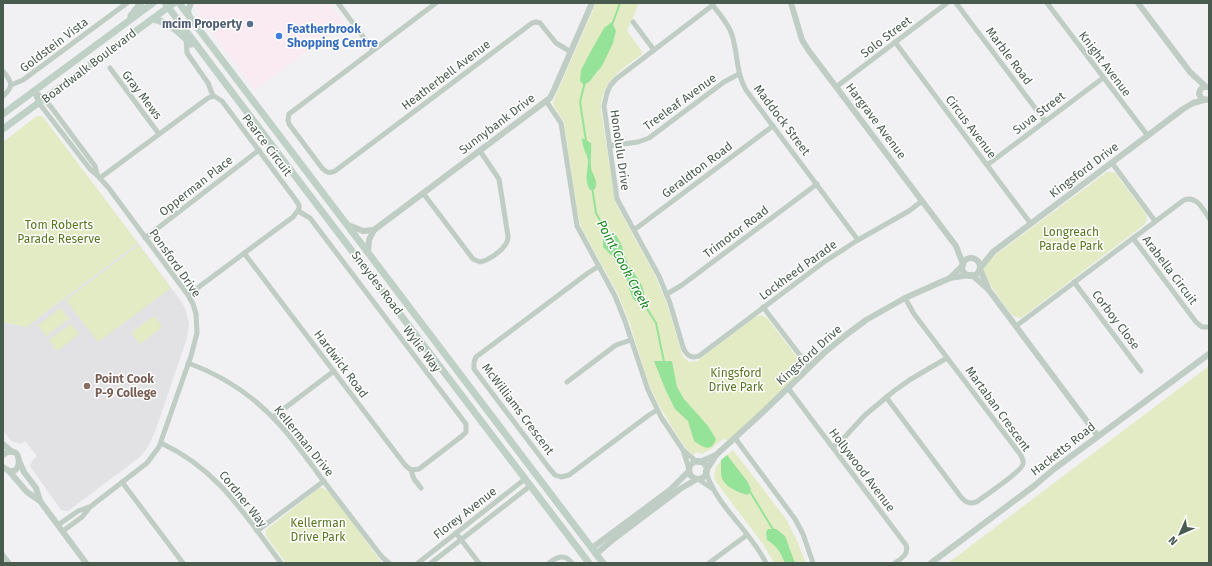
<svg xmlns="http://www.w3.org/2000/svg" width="1212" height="566" font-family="'Fira Sans',sans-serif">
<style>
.commercial{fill:#faebf2}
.education{fill:#e2e1e4}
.green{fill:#e2ebc3}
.water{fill:#95e398}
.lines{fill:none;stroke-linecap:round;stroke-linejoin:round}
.stream{stroke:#95e398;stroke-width:2}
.minor{stroke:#bfcdc4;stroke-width:5}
.tertiary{stroke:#bfcdc4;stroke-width:6}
.secondary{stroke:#bfd1c6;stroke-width:7}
.service-dot{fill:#5c6f8a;stroke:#fff;stroke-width:1.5}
.shop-dot{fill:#3f7fe0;stroke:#fff;stroke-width:1.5}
.education-dot{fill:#8d6e63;stroke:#fff;stroke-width:1.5}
.labels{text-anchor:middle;stroke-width:3;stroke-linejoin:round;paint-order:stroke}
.service-label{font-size:12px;font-weight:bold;fill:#4e5e75;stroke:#fff;text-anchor:end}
.shop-label{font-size:12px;font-weight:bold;fill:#366cbe;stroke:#fff;text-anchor:start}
.street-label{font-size:12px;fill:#495b4f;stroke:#fff}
.park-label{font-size:12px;fill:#597521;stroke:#fff}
.education-label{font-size:12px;font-weight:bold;fill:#785e54;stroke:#fff;text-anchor:start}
.water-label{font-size:13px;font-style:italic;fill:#1a871f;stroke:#fff}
</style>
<rect width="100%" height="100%" fill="#f1f0f2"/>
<!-- commercial -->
<polygon class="commercial" points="197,3 329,3 344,24 255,90 198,13"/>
<!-- education -->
<polygon class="education" points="138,243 181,301 185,308 189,323 187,338 156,429 148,447 140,457 68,511 61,510 30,466 33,460 37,456 25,441 21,444 11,441 3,430 3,322 26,327"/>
<!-- green -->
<g class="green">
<path d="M596,3H639L627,31L642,51V54C622,70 601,80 601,110L615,202L654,273L668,307L683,357L689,362L697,361L755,317L761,315L767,318L800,361L802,366L799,373L761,410L727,441L724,438L711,449L702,454L696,452L693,455L686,448L676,434L656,400L648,382L630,324L618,294L583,231L579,221L564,122L554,106L553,102Z"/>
<polygon points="37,116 43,117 138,243 26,327 3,322 3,142"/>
<path d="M1107,172H1112L1116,174L1146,214L1147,219L1145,224L1024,316L1020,318C1017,317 1016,317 1014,316C1008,312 983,276 984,269C984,263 993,257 998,253Z"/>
<polygon points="139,245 171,288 98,342 66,300"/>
<polygon points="61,308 69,319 46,336 38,325"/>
<polygon points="154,316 162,327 140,344 131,333"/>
<polygon points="71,324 79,334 57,351 49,340"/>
<polygon points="1209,366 1209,563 948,563"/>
<path d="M733,450L786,519L797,541L806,563H774L763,544L716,482C709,468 724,458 733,450Z"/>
<polygon points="320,487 330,492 382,563 286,563 266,536 266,530"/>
</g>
<!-- water -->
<g class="water">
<polygon points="612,22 616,31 613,43 602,66 596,73 590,81 584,85 580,81 581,70 591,51 604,28"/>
<path d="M582,138L591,143C592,151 590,160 591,167C592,175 599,181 595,189L590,190C584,181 588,170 588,160C587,154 582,147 582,138Z"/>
<path d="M607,233L616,235C623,245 623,253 628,264C634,275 648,287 643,300L636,302C629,295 629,284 625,275C621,264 611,255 603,247V237Z"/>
<path d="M654,361H672L677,387L684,399L708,426L716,439C711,454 702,446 694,441L688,421L675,409L666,391Z"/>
<path d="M727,455L747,481L751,489L748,495C737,492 722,486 721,474C721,469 721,465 721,460Z"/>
<path d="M768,529H776L785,536L795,563H785C781,553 777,546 767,540L766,532Z"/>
</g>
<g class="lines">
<!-- stream -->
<g class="stream">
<polyline points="612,25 620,3"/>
<polyline points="585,82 580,102 586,141"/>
<polyline points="592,187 596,213 608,235"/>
<polyline points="641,299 656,323 664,362"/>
<polyline points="749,490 774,531"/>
</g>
<!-- minor -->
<g class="minor">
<polyline points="338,3 373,50"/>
<path d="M436,3L289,114L288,120L289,124L322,168C326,172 329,174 335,171L532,23L536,22L540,23L556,43L571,52"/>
<polyline points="956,3 1045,121"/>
<polyline points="1047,3 1148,136"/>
<path d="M712,4C719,14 729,24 732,35C738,54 736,73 746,90L858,240"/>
<path d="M713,5L616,79L610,86L607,93L604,106L617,199L659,276L670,303L683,347C686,355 691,359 699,356L824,262L858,240L909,211L922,201"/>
<polyline points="633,22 654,50"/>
<polyline points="186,37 187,53 208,83 213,96"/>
<polyline points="895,42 1031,224"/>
<polyline points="110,68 159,134"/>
<path d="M3,71C11,81 15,86 3,96"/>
<polyline points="11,85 23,80 127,3"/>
<polyline points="836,87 947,3"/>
<polyline points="34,91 39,103 90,169 97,175 108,187 188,295 193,304 196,314 197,333 191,356 159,447 147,463 90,507 82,517 63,531"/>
<polyline points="35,92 44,99 51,107 95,166 97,174"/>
<polyline points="546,101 561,123 577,226 615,296 625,321 648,390 661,417 683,450 689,469"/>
<polyline points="609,146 638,142 649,138 724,82 739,74"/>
<polyline points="1112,163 1155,221"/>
<polyline points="987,165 1103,78"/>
<polyline points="100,178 208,98 214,96 222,101 295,199 299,205 299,209 293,217 188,295"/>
<path d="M423,193L473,259L480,262C490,260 509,247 508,236L499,179L480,151"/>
<polyline points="298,211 310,218 466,424 466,432 462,436 419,469 411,470"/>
<polyline points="634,230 773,126"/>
<polyline points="145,238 259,150"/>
<polyline points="1133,238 1196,322 1202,327 1209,327"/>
<polyline points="244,253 405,465 411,470 414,479 421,488"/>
<polyline points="599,266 588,273 476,357 474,362 474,369 549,468 555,475 561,477 569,475 649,415 657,410"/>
<polyline points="1074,282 1141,371"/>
<polyline points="667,294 682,285 817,184"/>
<polyline points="763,307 809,367"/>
<path d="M1016,326L1184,200C1196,195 1203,209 1209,218"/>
<path d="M188,363C224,376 256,398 281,426C296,443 309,461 322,479C342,505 362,531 382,557L389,563"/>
<polyline points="567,382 616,345 631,340"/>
<path d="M788,388L906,545C909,554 902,558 895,563"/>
<path d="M886,397L961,497C966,503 971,505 978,501C986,495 1022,471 1023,464C1024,460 1022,457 1020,454L914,314L905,298"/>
<polyline points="273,417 334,371"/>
<polyline points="735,438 795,519 803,534 813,563"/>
<path d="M161,443C219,470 244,514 281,563"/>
<polyline points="833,447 843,439 865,415 894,391 911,379 947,358"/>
<polyline points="684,451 697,462"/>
<path d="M706,472C717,507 750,530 766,563"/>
<polyline points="698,479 713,489"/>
<polyline points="122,482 183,563"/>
<polyline points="58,525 78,511 89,507"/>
<polyline points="257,531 324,481"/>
<polyline points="456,533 479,563"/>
<polyline points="3,555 9,563"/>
<polyline points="418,563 525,479"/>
<polyline points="431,563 530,486"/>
<path d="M549,563C558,556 565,554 572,563"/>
<polyline points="709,563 747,535"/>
</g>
<!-- tertiary -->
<g class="tertiary">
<polyline points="791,3 802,40 809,51 956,246 963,264"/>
<polyline points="1138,3 1190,72 1205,86"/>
<polyline points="189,16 188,10 191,3"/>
<polyline points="1209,87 1203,87 1200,90 1199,94 1202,99 1209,100"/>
<polyline points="348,225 363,231 374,230"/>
<polyline points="368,253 369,240 374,230 550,98 554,90 592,3"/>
<circle cx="971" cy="267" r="9"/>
<polyline points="980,268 993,252 1183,109 1193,103 1204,100"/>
<polyline points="980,269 988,288"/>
<polyline points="972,275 988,289 1098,436"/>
<polyline points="950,278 963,265"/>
<polyline points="3,444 12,452"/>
<path d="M3,455C24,438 24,485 3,467"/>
<circle cx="698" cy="470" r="9"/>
<polyline points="700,462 716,455"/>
<polyline points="20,463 24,472 36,488 40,501 86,563"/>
<polyline points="9,471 27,492 40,501"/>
<polyline points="706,471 716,455 762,413 824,353 846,335 866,320 905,298 950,278 969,275"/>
<polyline points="592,548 670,490 689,471"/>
<polyline points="596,554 615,538 680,489 697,479"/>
<polyline points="931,563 1034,486 1054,469 1209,354"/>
</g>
<!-- secondary -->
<g class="secondary">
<polyline points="165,3 286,164 589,563"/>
<polyline points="179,3 603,563"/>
<polyline points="131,16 141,3"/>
<path d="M153,19C169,22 180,33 191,44"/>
<polyline points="3,114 153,3"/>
<polyline points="3,129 174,3"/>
</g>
</g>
<!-- markers -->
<circle class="service-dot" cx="250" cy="24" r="4"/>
<circle class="shop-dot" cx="279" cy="36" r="4"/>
<circle class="education-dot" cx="87" cy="386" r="4"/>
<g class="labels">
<!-- service labels -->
<g class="service-label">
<text x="242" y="28">mcim Property</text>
</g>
<!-- shop labels -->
<g class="shop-label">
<text x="287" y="33">Featherbrook<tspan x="287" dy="14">Shopping Centre</tspan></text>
</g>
<!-- street labels -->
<g class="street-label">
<text transform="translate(886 37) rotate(-37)" y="4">Solo Street</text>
<text transform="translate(54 45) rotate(-37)" y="4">Goldstein Vista</text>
<text transform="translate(1009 56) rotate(53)" y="4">Marble Road</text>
<text transform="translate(1105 64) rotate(53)" y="4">Knight Avenue</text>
<text transform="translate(89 66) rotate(-37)" y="4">Boardwalk Boulevard</text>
<text transform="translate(446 75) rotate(-37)" y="4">Heatherbell Avenue</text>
<text transform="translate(142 95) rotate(53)" y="4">Gray Mews</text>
<text transform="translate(680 102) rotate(-36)" y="4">Treeleaf Avenue</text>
<text transform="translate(1039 113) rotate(-37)" y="4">Suva Street</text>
<text transform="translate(782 120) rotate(53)" y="4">Maddock Street</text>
<text transform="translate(876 121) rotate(53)" y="4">Hargrave Avenue</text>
<text transform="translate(497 124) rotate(-37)" y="4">Sunnybank Drive</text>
<text transform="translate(971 127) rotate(53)" y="4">Circus Avenue</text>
<text transform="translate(267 145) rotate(53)" y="4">Pearce Circuit</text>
<text transform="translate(620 150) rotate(82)" y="4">Honolulu Drive</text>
<text transform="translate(697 170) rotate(-37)" y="4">Geraldton Road</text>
<text transform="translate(1084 170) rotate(-37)" y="4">Kingsford Drive</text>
<text transform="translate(196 186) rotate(-38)" y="4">Opperman Place</text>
<text transform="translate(736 232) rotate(-37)" y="4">Trimotor Road</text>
<text transform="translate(175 263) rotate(55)" y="4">Ponsford Drive</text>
<text transform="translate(798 270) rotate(-36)" y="4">Lockheed Parade</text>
<text transform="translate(1170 270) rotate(53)" y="4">Arabella Circuit</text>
<text transform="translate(377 283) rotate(53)" y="4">Sneydes Road</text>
<text transform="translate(1116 320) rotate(53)" y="4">Corboy Close</text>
<text transform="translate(422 349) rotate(53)" y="4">Wylie Way</text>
<text transform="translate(809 355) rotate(-42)" y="4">Kingsford Drive</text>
<text transform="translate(341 364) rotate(53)" y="4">Hardwick Road</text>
<text transform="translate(518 409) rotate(53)" y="4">McWilliams Crescent</text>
<text transform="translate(998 409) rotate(54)" y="4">Martaban Crescent</text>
<text transform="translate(304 441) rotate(51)" y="4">Kellerman Drive</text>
<text transform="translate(1063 449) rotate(-38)" y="4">Hacketts Road</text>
<text transform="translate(862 470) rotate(53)" y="4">Hollywood Avenue</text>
<text transform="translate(243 499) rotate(51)" y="4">Cordner Way</text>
<text transform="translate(465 513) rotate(-38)" y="4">Florey Avenue</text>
</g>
<!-- park labels -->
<g class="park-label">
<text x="59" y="229">Tom Roberts<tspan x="59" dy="14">Parade Reserve</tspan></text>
<text x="1071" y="236">Longreach<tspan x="1071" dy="14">Parade Park</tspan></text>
<text x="736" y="377">Kingsford<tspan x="736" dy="14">Drive Park</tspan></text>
<text x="318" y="527">Kellerman<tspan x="318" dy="14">Drive Park</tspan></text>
</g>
<!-- education labels -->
<g class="education-label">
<text x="95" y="383">Point Cook<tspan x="95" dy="14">P-9 College</tspan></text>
</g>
<!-- water labels -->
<g class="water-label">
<text transform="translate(624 264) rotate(62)" y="5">Point Cook Creek</text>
</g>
</g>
<!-- border -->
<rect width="1212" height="566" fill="none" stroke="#495b4f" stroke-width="8"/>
<!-- north arrow -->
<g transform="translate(1180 534) rotate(225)" stroke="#ffffff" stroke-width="3" paint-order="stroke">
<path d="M0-3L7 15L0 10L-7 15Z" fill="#495b4f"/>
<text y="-6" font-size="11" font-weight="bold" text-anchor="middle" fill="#495b4f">N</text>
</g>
</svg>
